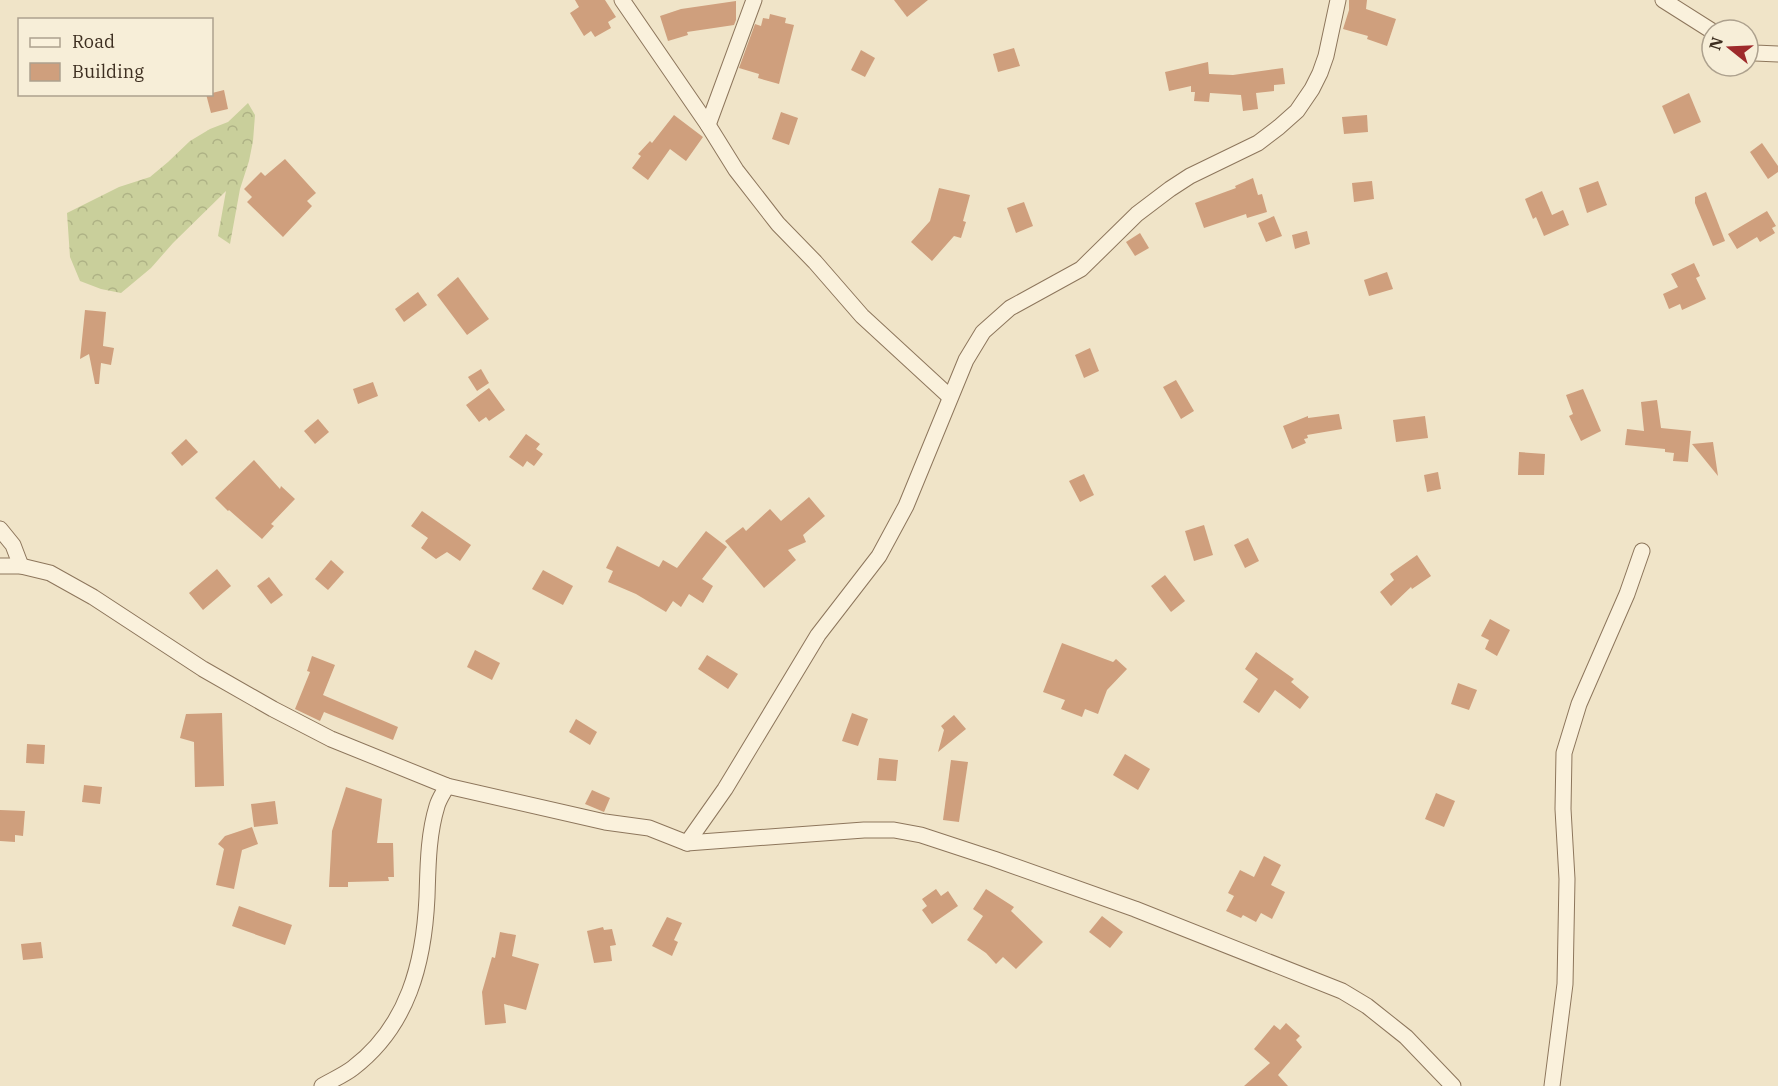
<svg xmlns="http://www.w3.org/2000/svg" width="1778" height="1086" font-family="'IBM Plex Serif',serif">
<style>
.forest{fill:url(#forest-crowns)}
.building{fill:#cf9f7d}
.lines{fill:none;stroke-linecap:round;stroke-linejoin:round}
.minor-casing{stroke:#8d765c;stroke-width:17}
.minor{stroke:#faf1dc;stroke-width:15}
</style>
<defs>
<pattern id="forest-crowns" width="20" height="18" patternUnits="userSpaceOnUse" patternTransform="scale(1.5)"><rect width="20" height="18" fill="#c9cf9b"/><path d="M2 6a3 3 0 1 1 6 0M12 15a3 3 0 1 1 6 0" fill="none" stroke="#aeb285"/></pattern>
</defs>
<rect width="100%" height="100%" fill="#f0e4c8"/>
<!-- forest -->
<polygon class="forest" points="248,103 255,115 253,141 249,161 240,189 230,244 218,236 226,191 173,243 151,268 121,293 101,289 80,281 70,257 67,213 119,187 150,177 168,162 190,141 210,129 228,122"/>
<!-- building -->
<g class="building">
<polygon points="575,0 605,0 616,17 608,22 611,28 595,37 591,31 584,36 570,13 579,7"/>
<polygon points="894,0 928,0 907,17"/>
<polygon points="1349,0 1367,0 1366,9 1396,19 1387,46 1367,39 1368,36 1343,29 1349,10"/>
<polygon points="736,1 736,20 734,25 687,32 688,35 668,41 660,16 681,9"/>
<polygon points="770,14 786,18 785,23 794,25 779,84 758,78 759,74 739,68 755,24 761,26 763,18 769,19"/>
<polygon points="1014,48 1020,66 998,72 993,54"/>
<polygon points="861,50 875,58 865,77 851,70"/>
<polygon points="1208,62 1209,74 1233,75 1283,68 1285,84 1274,85 1274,91 1256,93 1258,109 1243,111 1241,95 1210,93 1209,102 1194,101 1195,92 1191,92 1191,86 1169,91 1165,72"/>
<polygon points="224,90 228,109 211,113 206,94 212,94 212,93"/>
<polygon points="1689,93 1701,122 1674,134 1662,106"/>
<polygon points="781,112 798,118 789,145 772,139"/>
<polygon points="674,115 703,137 686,161 670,149 648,180 632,168 641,156 638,154 650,141 652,143"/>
<polygon points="1367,115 1368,132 1344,134 1342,117"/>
<polygon points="1762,143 1778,166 1778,172 1768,179 1750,152"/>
<polygon points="285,159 316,193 307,201 312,206 283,237 247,202 252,197 244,189 261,172 265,176"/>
<polygon points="1253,178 1258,195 1262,194 1267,212 1247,218 1246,214 1204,228 1195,203 1236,188 1235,186"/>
<polygon points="1372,181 1374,199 1354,202 1352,183"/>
<polygon points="1598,181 1607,205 1587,213 1579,188"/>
<polygon points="939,188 970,195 963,221 966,222 961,238 954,236 932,261 911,242 930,221"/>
<polygon points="1542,191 1552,215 1563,210 1569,225 1544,236 1536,217 1533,219 1525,199"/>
<polygon points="1706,192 1725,241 1713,246 1695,203 1695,197"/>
<polygon points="1024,202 1033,226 1016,233 1007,208"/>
<polygon points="1767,211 1776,226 1772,228 1775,233 1760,242 1757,237 1737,249 1728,234"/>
<polygon points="1274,216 1282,236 1266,242 1258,223"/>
<polygon points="1307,231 1310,244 1295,249 1292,235"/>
<polygon points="1140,233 1149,248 1135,256 1126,242"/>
<polygon points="1694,263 1700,276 1696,278 1706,299 1682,310 1680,304 1669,309 1663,294 1678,287 1671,274"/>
<polygon points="1387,272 1393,289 1369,296 1364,280"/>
<polygon points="458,277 489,319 467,335 437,295"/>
<polygon points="418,292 427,305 404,322 395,309"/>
<polygon points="85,310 106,312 103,346 114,348 111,365 101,363 99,384 95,384 89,354 80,359"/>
<polygon points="1090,348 1099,371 1084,378 1075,355"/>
<polygon points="481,369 489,383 477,391 468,377"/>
<polygon points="1176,380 1194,411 1181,419 1163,387"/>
<polygon points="373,382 378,396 358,404 353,389"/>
<polygon points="489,388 505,410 489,421 486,417 479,422 466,405"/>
<polygon points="1583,389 1601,431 1581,441 1569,416 1573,414 1566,395"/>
<polygon points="1657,400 1661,428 1691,431 1688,462 1673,461 1674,453 1665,452 1665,449 1625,445 1627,429 1644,431 1641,402"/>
<polygon points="1339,414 1342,429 1307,435 1308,438 1304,439 1306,443 1292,449 1283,426 1308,416 1308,418"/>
<polygon points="1425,416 1428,438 1396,442 1393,420"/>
<polygon points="318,419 329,432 315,444 304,431"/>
<polygon points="526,434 540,444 536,449 543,454 534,466 527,461 523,467 509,457"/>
<polygon points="186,439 198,452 182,466 171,453"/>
<polygon points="1713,442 1718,476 1692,444"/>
<polygon points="1519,452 1545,454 1544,475 1518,475"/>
<polygon points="254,460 280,489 281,486 295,499 271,524 274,526 262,539 229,510 228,511 215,498"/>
<polygon points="1438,472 1441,489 1427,492 1424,475"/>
<polygon points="1084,474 1094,495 1080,502 1069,481"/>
<polygon points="809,497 825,516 803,535 806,542 788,550 796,560 764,588 725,541 743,527 746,531 770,509 781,521"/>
<polygon points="422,511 471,545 460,561 447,552 436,559 421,548 428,538 411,526"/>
<polygon points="1204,525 1213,555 1194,561 1185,531"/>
<polygon points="706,531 727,547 702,579 713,586 703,603 689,594 681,607 673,601 666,612 636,594 608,582 613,571 606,568 617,546 659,567 663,560 677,568"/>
<polygon points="1248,538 1259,561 1245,568 1234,545"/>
<polygon points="1417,555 1431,576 1412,589 1411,587 1391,606 1380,592 1394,580 1390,574"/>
<polygon points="331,560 344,572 328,590 315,579"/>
<polygon points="217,569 231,586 203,610 189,593"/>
<polygon points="543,570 573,586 563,605 532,589"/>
<polygon points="1165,575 1185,601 1171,612 1151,586"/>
<polygon points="269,577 283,595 271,604 257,586"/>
<polygon points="1490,619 1510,630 1497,656 1485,649 1489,640 1481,636"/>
<polygon points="1062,643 1113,662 1116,659 1127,669 1107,690 1098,714 1085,709 1082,717 1061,709 1065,700 1043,692"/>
<polygon points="475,650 500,663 492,680 467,667"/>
<polygon points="1256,652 1294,679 1291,682 1309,697 1300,709 1275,690 1259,713 1243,702 1258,679 1245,669"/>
<polygon points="707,655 738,674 728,689 698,669"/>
<polygon points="312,656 335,665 323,695 398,727 393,740 324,712 320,721 295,709 310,672 307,671"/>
<polygon points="1458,683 1477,690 1469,710 1451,704"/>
<polygon points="222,713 224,786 195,787 194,742 180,738 186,714"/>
<polygon points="852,713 868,719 858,746 842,741"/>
<polygon points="954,715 966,729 938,752 944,730 941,726"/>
<polygon points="576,719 597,732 590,745 569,732"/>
<polygon points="27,744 45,745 44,764 26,763"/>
<polygon points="1125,754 1150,769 1138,790 1113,775"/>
<polygon points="879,758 898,760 896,781 877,780"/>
<polygon points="951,760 968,762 959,822 943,820"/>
<polygon points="84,785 102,787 100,804 82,802"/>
<polygon points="346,787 382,799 377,843 393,843 394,877 388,877 389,881 348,882 348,887 329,887 332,831"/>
<polygon points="592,790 610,798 604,812 585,804"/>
<polygon points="1436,793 1455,801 1444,827 1425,819"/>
<polygon points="275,801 278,824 254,827 251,804"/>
<polygon points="0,810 25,811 23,836 15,835 15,842 0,841"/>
<polygon points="252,827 258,844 242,850 234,889 216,885 224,849 218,844 225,836"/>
<polygon points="1264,856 1281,865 1271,885 1285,892 1272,919 1261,913 1256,922 1243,915 1241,918 1226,911 1234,896 1228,893 1240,870 1254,877"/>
<polygon points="936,889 941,896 948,891 958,906 932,924 922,910 927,906 922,899"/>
<polygon points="986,889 1014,907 1011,911 1043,942 1016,969 1003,957 996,964 986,953 967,940 983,916 973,909"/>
<polygon points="239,906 292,925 285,945 232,926"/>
<polygon points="1102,916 1123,932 1110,948 1089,932"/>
<polygon points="667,917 682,923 674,940 678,942 672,956 652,946"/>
<polygon points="603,927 604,930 612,929 616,945 610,946 612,961 594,963 587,931"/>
<polygon points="500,932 516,935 512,956 539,964 526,1010 504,1004 506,1023 485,1025 482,992 492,957 495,958"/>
<polygon points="41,942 43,958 23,960 21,944"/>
<polygon points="1286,1023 1300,1036 1296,1040 1302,1047 1278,1075 1288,1086 1244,1086 1270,1063 1254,1049 1274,1025 1280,1030"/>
</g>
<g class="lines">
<!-- minor casing -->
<g class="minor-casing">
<g id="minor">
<polyline points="622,0 708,125 736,170 778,224 815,262 862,316 950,397"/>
<polyline points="1663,0 1712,31"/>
<polyline points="1748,51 1755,53 1778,54"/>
<polyline points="708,125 754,0"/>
<polyline points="0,529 13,545 21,566"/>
<polyline points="0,566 21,566 50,573 93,597 203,669 273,709 331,739 447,786 605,822 649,828 687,843 725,789 818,635 879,556 906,506 966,360 983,332 1010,308 1081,269 1137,214 1170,189 1190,176 1258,143 1279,127 1297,111 1312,89 1320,73 1326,56 1338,0"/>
<polyline points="687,843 864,830 894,830 921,835 994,859 1135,909 1342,991 1367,1006 1406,1037 1453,1086"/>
<path d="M322,1086C332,1080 344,1075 353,1068C408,1026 424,963 427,897C428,867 428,835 437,806C439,799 444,792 447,786"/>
<polyline points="1552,1086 1565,984 1567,879 1563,809 1564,753 1579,704 1627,594 1642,551"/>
</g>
</g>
<!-- minor -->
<use href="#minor" class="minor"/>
</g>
<!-- legend -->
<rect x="18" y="18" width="195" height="78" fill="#f7eed8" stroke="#ada18e" stroke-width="1.5"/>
<rect x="30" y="38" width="30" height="9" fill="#faf1dc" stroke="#ada18e" stroke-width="1.5"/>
<text x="72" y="48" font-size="18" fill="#3d2e20">Road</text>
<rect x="30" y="63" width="30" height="18" fill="#cf9f7d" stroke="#ada18e" stroke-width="1.5"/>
<text x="72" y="78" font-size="18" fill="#3d2e20">Building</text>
<!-- north arrow -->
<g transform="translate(1730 48) rotate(288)"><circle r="28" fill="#f7eed8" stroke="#ada18e" stroke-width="1.5"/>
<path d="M0-4.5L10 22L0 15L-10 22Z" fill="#9e2a2b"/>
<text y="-9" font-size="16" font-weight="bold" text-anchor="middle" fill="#3d2e20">N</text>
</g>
</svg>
